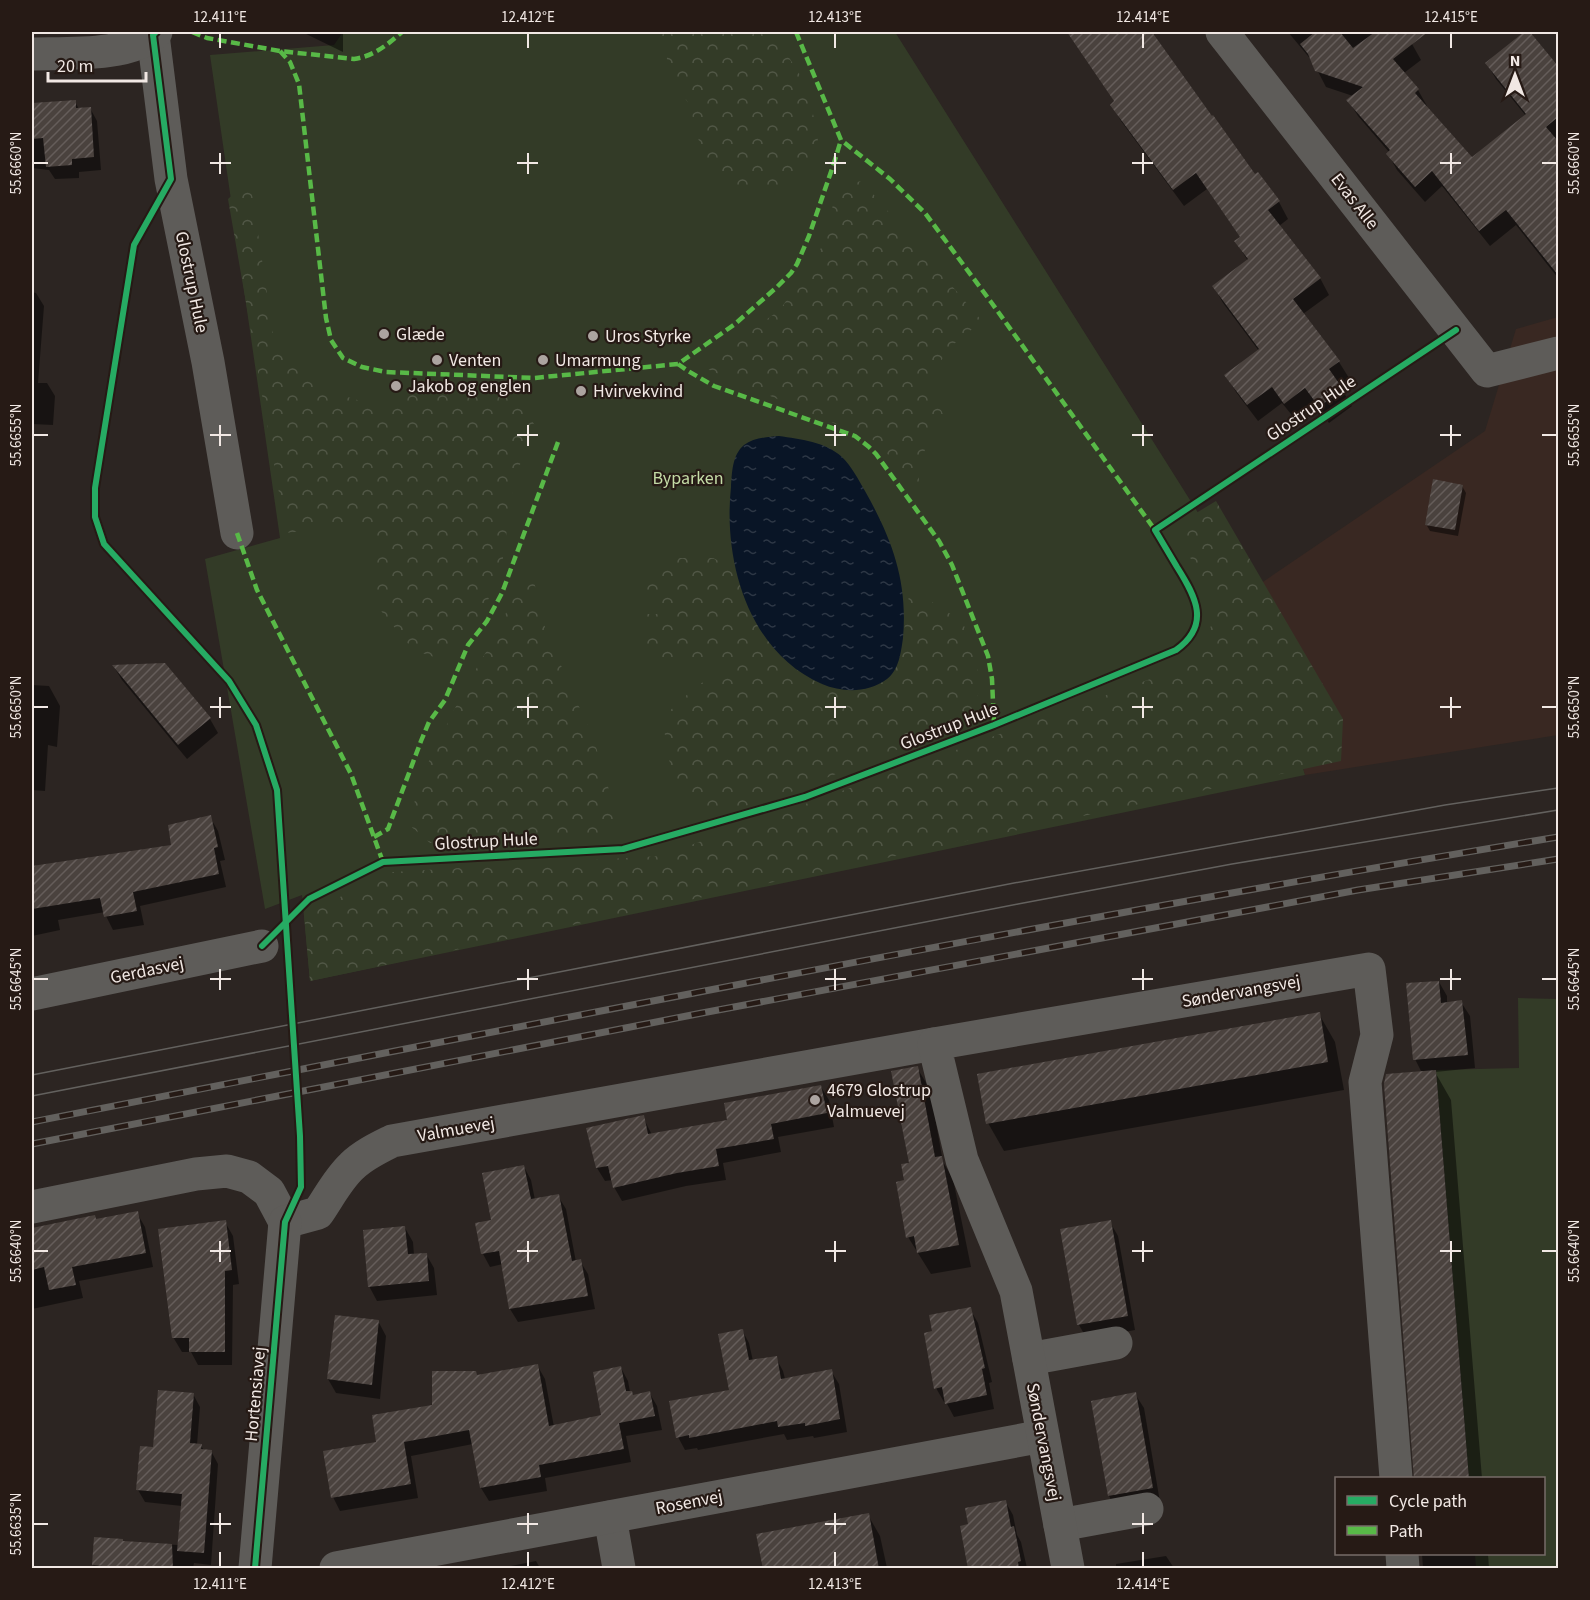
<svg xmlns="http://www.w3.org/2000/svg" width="1590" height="1600" font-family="'Source Sans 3',sans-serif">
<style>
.industrial{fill:#392822}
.green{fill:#333b27}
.forest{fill:url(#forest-crowns)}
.water{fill:url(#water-ripples)}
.shadow{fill:#0007}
.building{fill:url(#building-hatch)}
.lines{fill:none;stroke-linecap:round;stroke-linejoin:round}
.minor{stroke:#5e5c59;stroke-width:33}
.tram{stroke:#63615e;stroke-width:1.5}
.rail-casing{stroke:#63615e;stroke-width:7}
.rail{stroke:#261a15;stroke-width:4.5;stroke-dasharray:14;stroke-linecap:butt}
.quiet{stroke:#58b947;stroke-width:4.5;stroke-dasharray:9 4.5;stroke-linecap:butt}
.cycleway-casing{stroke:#261a15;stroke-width:10}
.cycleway{stroke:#26ab63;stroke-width:6}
.ticks{fill:none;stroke:#f1e8e4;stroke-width:2}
.poi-dot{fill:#aca4a0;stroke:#261a15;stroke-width:2}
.labels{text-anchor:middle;stroke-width:4.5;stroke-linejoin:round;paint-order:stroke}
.street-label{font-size:18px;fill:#f1e8e4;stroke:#261a15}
.poi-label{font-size:18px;fill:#f1e8e4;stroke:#261a15;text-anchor:start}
.park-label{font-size:18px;fill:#c4dba6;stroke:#261a15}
.neatline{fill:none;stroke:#f1e8e4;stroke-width:2}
.ticks-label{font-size:15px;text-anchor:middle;fill:#f1e8e4}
</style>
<defs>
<pattern id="forest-crowns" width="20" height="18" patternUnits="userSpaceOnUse" patternTransform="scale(1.5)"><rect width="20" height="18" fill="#333b27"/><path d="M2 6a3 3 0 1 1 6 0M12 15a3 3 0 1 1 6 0" fill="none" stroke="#515746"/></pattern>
<pattern id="water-ripples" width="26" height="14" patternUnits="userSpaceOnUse" patternTransform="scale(1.5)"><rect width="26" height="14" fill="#091526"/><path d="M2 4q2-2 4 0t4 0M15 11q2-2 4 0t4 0" fill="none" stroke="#2d3745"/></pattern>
<pattern id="building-hatch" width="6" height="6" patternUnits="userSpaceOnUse" patternTransform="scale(1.5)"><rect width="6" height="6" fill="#4a423e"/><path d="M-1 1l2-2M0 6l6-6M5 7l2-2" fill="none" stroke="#655d5a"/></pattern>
</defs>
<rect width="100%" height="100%" fill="#2c2522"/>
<!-- industrial -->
<polygon class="industrial" points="1558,317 1558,735 1305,775 1248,592 1485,431 1516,329"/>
<!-- green -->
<g class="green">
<polygon points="343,32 895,32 1248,592 1305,775 310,981 302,895 265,909 205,559 280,538 210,55 334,45"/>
<polygon points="1518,998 1558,999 1558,1568 1476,1568 1475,1554 1544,1554 1544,1478 1469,1478 1436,1070 1519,1068"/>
</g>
<!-- forest -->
<g class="forest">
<polygon points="661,32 773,32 805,83 814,118 821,158 783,189 746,189 719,176 703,154 695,128 690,105 672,81"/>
<polygon points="250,179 273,334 329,391 379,407 416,385 514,387 535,426 514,480 501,572 475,628 443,660 413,650 377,606 377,522 286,533 228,199"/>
<polygon points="862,181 982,321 949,348 928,382 943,414 920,460 918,494 878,442 700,366 780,310 825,242 835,195 845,184"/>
<polygon points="1216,501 1343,719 1341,761 310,981 304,914 393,872 660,856 956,750 1197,662 1219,605 1183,546 1183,521"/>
<polygon points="664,558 713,558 736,569 741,588 781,657 815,681 832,688 845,690 859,690 876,686 883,681 898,663 902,646 910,588 963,622 982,685 966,722 761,804 703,810 672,776 662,718 691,691 727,664 645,665 644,614 661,614 661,604 639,596 642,580"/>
<polygon points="530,563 543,622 570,687 593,737 616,813 612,834 430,843 407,823 429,761 465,688 493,640"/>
</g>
<!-- water -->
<path class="water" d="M779,436C800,439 826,442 842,457C852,467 858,479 865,491C892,539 908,581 903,638C901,652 899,670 887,679C868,693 843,693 822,684C748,652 723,561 731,487C732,473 732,455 744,445C753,438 767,437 779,436Z"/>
<!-- shadow -->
<g class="shadow">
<polygon points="302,32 343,32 343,52"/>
<polygon points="1078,32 1150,32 1170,61 1255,176 1257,174 1279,202 1288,219 1279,226 1320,278 1329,295 1303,314 1339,362 1349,378 1339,385 1352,406 1329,423 1315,404 1295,419 1282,403 1258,421 1236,392 1226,375 1259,351 1223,303 1214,287 1248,261 1236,242 1241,238 1207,189 1184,206 1121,121 1112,105 1115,103"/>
<polygon points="1288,32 1402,32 1412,44 1421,60 1404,73 1418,90 1427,106 1426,107 1472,159 1526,116 1496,79 1487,64 1526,32 1528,32 1558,69 1558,140 1557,141 1558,143 1558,278 1516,225 1490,246 1442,186 1425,202 1397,170 1388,154 1389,152 1358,116 1348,100 1353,96 1326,87 1313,62"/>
<polygon points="75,102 79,109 90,108 97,121 101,170 79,172 79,178 55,179 49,170 32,168 32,104"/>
<polygon points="32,292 36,293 44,306 38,383 47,383 55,396 53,425 32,424"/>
<polygon points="1462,486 1466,493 1458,536 1430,531 1426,524"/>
<polygon points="114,667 210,719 218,733 187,759 122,680"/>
<polygon points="32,685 49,686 60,706 57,747 48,745 45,791 32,790"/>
<polygon points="210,817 218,831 225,860 220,861 226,887 140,906 144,925 113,930 106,916 105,912 58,920 60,930 32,936 32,868 173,846"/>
<polygon points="1439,982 1447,996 1447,1004 1461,1002 1470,1016 1475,1068 1435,1072 1451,1100 1482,1478 1416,1478 1422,1073 1415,1059"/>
<polygon points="1319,1014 1335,1042 1344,1090 1004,1151 988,1123"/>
<polygon points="917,1068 930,1089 943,1162 953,1179 971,1267 931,1274 908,1237 905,1181 910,1164"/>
<polygon points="821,1087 829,1100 834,1127 778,1137 781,1152 723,1163 726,1180 686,1186 622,1201 614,1187 613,1180 605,1181 597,1168 643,1117 652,1135 729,1122"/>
<polygon points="524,1167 531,1180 535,1200 558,1196 566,1209 576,1262 580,1261 588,1274 595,1309 518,1322 510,1309 503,1264 490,1267 483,1254 493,1221"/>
<polygon points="137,1213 145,1227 153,1267 79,1281 83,1298 32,1309 32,1239 97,1220"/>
<polygon points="225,1222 233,1236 239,1284 233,1285 232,1365 198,1365 191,1352 182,1352 173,1337"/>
<polygon points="1110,1222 1118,1236 1135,1330 1087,1339 1079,1325 1062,1230"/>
<polygon points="405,1228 413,1242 414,1255 426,1254 434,1268 437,1295 377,1301 369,1286"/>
<polygon points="970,1309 978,1323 992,1382 989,1383 994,1409 954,1417 946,1402 944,1402 936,1388 933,1332"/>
<polygon points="378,1321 386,1336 380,1399 336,1393 328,1379"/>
<polygon points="742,1330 749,1343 753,1361 776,1358 783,1371 785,1379 831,1371 839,1384 847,1432 814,1438 813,1436 787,1440 784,1434 698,1450 697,1448 685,1450 678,1437 731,1391"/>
<polygon points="537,1365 545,1379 554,1427 603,1416 621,1368 628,1381 630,1392 633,1396 649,1392 657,1406 662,1430 626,1436 631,1462 545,1478 547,1491 489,1501 481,1488 473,1444 411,1456 418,1498 340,1511 333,1497 378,1443 477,1376"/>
<polygon points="193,1394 200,1407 197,1445 201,1445 204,1451 211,1451 218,1464 211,1565 194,1563 193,1568 95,1568 93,1565 124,1543 179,1545 182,1506 145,1502 138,1490 155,1448"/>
<polygon points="1135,1394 1144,1408 1160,1502 1117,1510 1109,1496 1092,1402"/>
<polygon points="1005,1501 1013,1515 1017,1535 1021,1542 1027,1568 969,1568 969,1525"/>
<polygon points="868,1515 880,1536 887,1568 764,1568"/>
<polygon points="1422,1554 1488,1554 1489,1568 1423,1568"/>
<polygon points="1166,1556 1174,1568 1116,1568 1116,1564"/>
<polygon points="536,1561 540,1568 512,1568 511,1566"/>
</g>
<!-- building -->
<g class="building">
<polygon points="1067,32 1152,32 1212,116 1213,115 1255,174 1258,172 1280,201 1268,210 1321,278 1293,299 1340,361 1329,369 1343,389 1319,407 1305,388 1284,404 1272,387 1247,405 1224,375 1259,349 1212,286 1248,259 1234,241 1240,237 1196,173 1173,190 1110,105 1114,101"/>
<polygon points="1315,32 1340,32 1353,48 1375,32 1428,32 1393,59 1419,89 1415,93 1472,157 1526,114 1485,63 1524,32 1530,32 1558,66 1558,117 1546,127 1558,141 1558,275 1506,210 1479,231 1432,171 1415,187 1386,154 1390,150 1346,100 1363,87 1315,71 1308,54 1300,44"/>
<polygon points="76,100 76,108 91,107 94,157 72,159 72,165 46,167 43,138 32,139 32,103"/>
<polygon points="1433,479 1463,485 1455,530 1425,525"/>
<polygon points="165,663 211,718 178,745 112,665"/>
<polygon points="211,815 218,847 214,848 219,874 133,892 137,911 104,917 100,898 32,909 32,866 171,845 168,825"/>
<polygon points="1439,981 1441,1003 1462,1000 1468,1055 1413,1060 1406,983"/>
<polygon points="1320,1012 1328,1062 986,1124 977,1074"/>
<polygon points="918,1066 935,1157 942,1156 959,1245 917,1253 914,1236 906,1238 896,1182 904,1180 901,1164 909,1163 891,1071"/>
<polygon points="1436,1070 1469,1479 1414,1479 1384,1084 1386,1074"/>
<polygon points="821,1085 827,1113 771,1124 774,1139 716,1149 719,1166 677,1173 613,1188 608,1166 596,1168 586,1128 644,1115 648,1134 727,1120 724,1103"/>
<polygon points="524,1165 531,1199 559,1194 572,1261 581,1259 588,1296 509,1309 499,1251 481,1254 475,1223 491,1220 482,1173"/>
<polygon points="138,1211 146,1253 72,1267 76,1285 49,1290 44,1267 32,1270 32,1228 95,1215 96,1219"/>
<polygon points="226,1220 232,1270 225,1271 225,1352 189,1352 189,1338 172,1338 158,1229"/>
<polygon points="1111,1220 1128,1316 1077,1325 1060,1229"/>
<polygon points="405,1226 408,1254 427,1253 429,1281 368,1287 363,1230"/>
<polygon points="971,1307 985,1368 982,1369 987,1395 945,1404 942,1387 934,1389 924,1333 932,1331 929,1315"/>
<polygon points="335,1315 379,1320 372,1385 327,1379"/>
<polygon points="743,1329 749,1360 777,1356 781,1379 832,1369 840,1419 805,1426 805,1423 778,1427 777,1421 689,1438 689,1435 676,1438 669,1401 729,1390 718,1334"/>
<polygon points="538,1364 549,1426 601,1415 593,1372 621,1366 626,1391 632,1391 633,1395 650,1391 655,1416 619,1423 624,1449 539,1465 541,1477 480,1488 469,1430 404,1442 411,1484 331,1498 323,1451 376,1442 372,1415 432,1405 432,1371 476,1371 477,1375"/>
<polygon points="158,1390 194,1393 190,1443 202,1444 201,1449 212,1450 204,1553 177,1551 182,1494 136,1490 140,1446 153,1447"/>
<polygon points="1136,1392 1153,1488 1108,1496 1091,1401"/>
<polygon points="1006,1500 1011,1527 1014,1526 1021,1561 1018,1562 1019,1569 968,1569 960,1526 968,1524 965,1508"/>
<polygon points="869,1513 879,1569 763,1569 756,1534"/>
<polygon points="94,1537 123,1539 123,1541 172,1544 173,1569 134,1569 92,1565"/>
</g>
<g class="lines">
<!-- minor -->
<g class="minor">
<polyline points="1222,32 1487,371 1558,353"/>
<polyline points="153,35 171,179 208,362 237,533"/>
<path d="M32,54C65,53 132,57 156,32"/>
<polyline points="32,994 262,946"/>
<polyline points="32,1207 196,1174 227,1171 249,1177 269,1192 285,1222"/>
<path d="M285,1222L318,1213C329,1197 338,1179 352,1166C363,1155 378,1148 392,1141L934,1044"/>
<polyline points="1029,1359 1116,1343"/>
<polyline points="610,1517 619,1568"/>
<polyline points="1060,1525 1147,1509"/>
<polyline points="1402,1554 1403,1568"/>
<polyline points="255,1568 285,1222"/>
<polyline points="336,1568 1043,1436"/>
<polyline points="1068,1568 1016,1291 962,1160 934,1044 1369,969 1377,1035 1365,1082 1396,1478"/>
</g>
<!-- tram -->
<g class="tram">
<polyline points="32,1075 1014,883 1445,805 1558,788"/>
<polyline points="32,1096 1018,904 1232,864 1558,810"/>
</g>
<!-- rail casing -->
<g class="rail-casing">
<g id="rail">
<path d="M32,1122C540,1023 1047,921 1558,837"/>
<polyline points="32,1144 702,1013 1358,890 1558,859"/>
</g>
</g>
<!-- rail -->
<use href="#rail" class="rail"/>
<!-- quiet -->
<g class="quiet">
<path d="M192,32L207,38L280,51L354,59C374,56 387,45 402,32"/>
<polyline points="796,32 841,140 890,179 925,213 991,302 1155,530"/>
<polyline points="280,51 290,62 299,84 326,318 331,340 343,358 362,367 386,372 534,378 678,364 735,324 777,287 791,273 797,264 809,236 834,163 841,140"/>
<polyline points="678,364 688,371 714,386 855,436 869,447 876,454 939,541 952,565 988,656 992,679 994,725"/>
<polyline points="237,533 257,590 351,774 383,862"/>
<polyline points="374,837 388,829 421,741 429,722 445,700 468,645 487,621 502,593 558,442"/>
</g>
<!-- cycleway casing -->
<g class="cycleway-casing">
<g id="cycleway">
<polyline points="156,32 153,35 171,179 134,245 95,488 95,517 104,544 229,681 256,725 277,790 300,1136 301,1187 285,1222 255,1568"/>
<path d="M262,946L309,899L383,862L623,849L805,797L994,725L1176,650C1211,625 1196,597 1177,567C1170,555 1162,542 1155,530L1456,330"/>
</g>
</g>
<!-- cycleway -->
<use href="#cycleway" class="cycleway"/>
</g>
<!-- ticks -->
<path class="ticks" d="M220,33V48M528,33V48M835,33V48M1143,33V48M1451,33V48M220,153V174M528,153V174M835,153V174M1143,153V174M1451,153V174M33,163H48M210,163H231M517,163H538M825,163H846M1132,163H1153M1440,163H1461M1542,163H1557M220,425V446M528,425V446M835,425V446M1143,425V446M1451,425V446M33,435H48M210,435H231M517,435H538M825,435H846M1132,435H1153M1440,435H1461M1542,435H1557M220,697V718M528,697V718M835,697V718M1143,697V718M1451,697V718M33,707H48M210,707H231M517,707H538M825,707H846M1132,707H1153M1440,707H1461M1542,707H1557M220,969V990M528,969V990M835,969V990M1143,969V990M1451,969V990M33,979H48M210,979H231M517,979H538M825,979H846M1132,979H1153M1440,979H1461M1542,979H1557M220,1241V1262M528,1241V1262M835,1241V1262M1143,1241V1262M1451,1241V1262M33,1251H48M210,1251H231M517,1251H538M825,1251H846M1132,1251H1153M1440,1251H1461M1542,1251H1557M220,1513V1534M528,1513V1534M835,1513V1534M1143,1513V1534M33,1524H48M210,1524H231M517,1524H538M825,1524H846M1132,1524H1153M220,1552V1567M528,1552V1567M835,1552V1567M1143,1552V1567"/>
<!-- markers -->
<g class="poi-dot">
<circle cx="384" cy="334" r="6"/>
<circle cx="593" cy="336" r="6"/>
<circle cx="437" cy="360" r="6"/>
<circle cx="543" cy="360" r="6"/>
<circle cx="396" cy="386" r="6"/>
<circle cx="581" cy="391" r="6"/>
<circle cx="815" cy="1100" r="6"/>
</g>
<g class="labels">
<!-- street labels -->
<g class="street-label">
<text transform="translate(1355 201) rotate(52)" y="6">Evas Alle</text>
<text transform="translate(192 282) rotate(78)" y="6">Glostrup Hule</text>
<text transform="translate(1311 408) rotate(-34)" y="6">Glostrup Hule</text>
<text transform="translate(949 726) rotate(-21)" y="6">Glostrup Hule</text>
<text transform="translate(486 841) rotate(-3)" y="6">Glostrup Hule</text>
<text transform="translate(147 970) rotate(-12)" y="6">Gerdasvej</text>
<text transform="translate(1241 991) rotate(-10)" y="6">Søndervangsvej</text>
<text transform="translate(456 1129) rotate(-10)" y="6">Valmuevej</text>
<text transform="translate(255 1394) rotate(-85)" y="6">Hortensiavej</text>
<text transform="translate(1044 1442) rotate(79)" y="6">Søndervangsvej</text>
<text transform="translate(689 1502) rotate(-11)" y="6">Rosenvej</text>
</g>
<!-- poi labels -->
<g class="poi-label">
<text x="396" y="340">Glæde</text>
<text x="605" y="342">Uros Styrke</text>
<text x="449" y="366">Venten</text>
<text x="555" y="366">Umarmung</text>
<text x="408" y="392">Jakob og englen</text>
<text x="593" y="397">Hvirvekvind</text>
<text x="827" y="1096">4679 Glostrup<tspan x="827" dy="21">Valmuevej</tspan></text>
</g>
<!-- park labels -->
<g class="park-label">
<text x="688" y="484">Byparken</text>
</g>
</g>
<!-- border -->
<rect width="1590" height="1600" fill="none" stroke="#261a15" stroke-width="66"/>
<!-- legend -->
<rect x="1335" y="1477" width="210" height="78" fill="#261a15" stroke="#776c68" stroke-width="1.5"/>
<rect x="1347" y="1496" width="30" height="9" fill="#26ab63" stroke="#776c68" stroke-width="1.5"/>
<text x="1389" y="1507" font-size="18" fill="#f1e8e4">Cycle path</text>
<rect x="1347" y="1526" width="30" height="9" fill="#58b947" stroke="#776c68" stroke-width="1.5"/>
<text x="1389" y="1537" font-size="18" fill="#f1e8e4">Path</text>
<!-- north arrow -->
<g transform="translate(1515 75)" stroke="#261a15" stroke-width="4.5" paint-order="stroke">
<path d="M0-4.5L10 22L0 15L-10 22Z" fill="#f1e8e4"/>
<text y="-9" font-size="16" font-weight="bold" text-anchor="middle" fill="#f1e8e4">N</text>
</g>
<!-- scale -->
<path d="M48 72v9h98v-9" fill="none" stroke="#f1e8e4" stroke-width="3"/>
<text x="57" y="72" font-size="18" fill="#f1e8e4" stroke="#261a15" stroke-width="4.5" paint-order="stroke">20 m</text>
<rect x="33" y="33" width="1524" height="1534" class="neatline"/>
<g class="ticks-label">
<text x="220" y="22">12.411°E</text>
<text x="528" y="22">12.412°E</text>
<text x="835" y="22">12.413°E</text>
<text x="1143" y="22">12.414°E</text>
<text x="1451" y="22">12.415°E</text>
<text transform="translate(16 163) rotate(-90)" y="5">55.6660°N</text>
<text transform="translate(1574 163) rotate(-90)" y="5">55.6660°N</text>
<text transform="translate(16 435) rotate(-90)" y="5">55.6655°N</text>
<text transform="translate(1574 435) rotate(-90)" y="5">55.6655°N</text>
<text transform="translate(16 707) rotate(-90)" y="5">55.6650°N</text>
<text transform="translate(1574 707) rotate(-90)" y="5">55.6650°N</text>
<text transform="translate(16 979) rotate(-90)" y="5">55.6645°N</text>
<text transform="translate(1574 979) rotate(-90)" y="5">55.6645°N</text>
<text transform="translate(16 1251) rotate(-90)" y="5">55.6640°N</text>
<text transform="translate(1574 1251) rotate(-90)" y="5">55.6640°N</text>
<text transform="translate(16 1524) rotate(-90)" y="5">55.6635°N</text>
<text x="220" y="1589">12.411°E</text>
<text x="528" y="1589">12.412°E</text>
<text x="835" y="1589">12.413°E</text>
<text x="1143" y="1589">12.414°E</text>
</g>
</svg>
